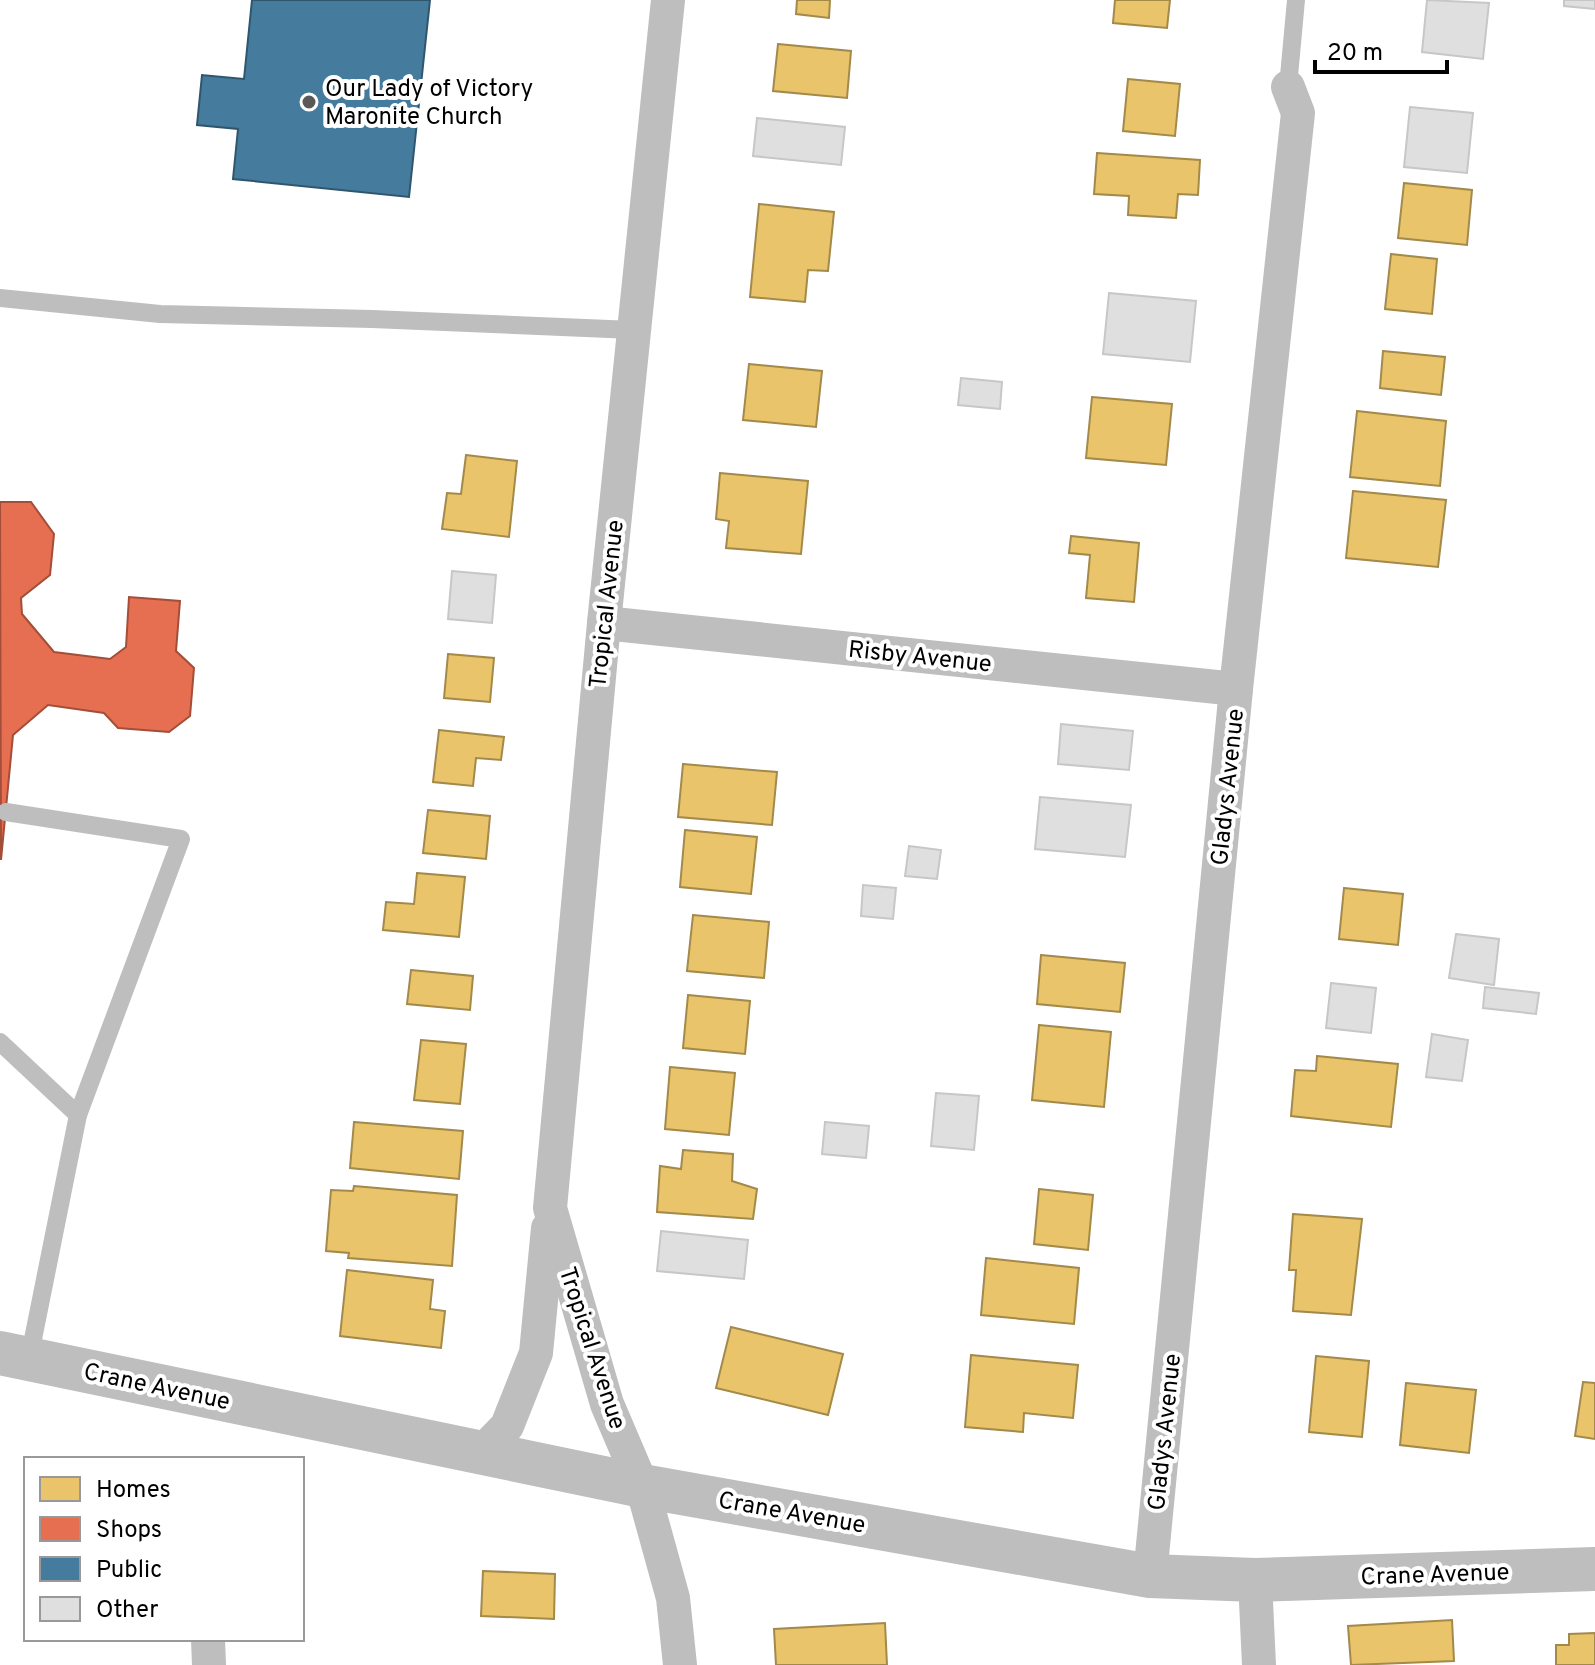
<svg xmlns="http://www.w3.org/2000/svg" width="1595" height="1665" font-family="Overpass,sans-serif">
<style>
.homes{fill:#e9c46a;stroke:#a3894a;stroke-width:2}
.shops{fill:#e76f51;stroke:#a24e39;stroke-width:2}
.public{fill:#457b9d;stroke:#30566e;stroke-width:2}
.building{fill:#dfdfdf;stroke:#c7c7c7;stroke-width:2}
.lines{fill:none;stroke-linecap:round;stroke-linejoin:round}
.service{stroke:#bebebe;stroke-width:18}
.minor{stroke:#bebebe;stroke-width:34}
.tertiary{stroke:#bebebe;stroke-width:44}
.poi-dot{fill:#595959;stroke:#fff;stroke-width:3}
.labels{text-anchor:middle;stroke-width:8;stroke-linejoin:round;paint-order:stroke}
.poi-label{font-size:24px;fill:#000;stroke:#fff;text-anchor:start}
.street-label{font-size:24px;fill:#000;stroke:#fff}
</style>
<rect width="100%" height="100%" fill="#fff"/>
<!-- homes -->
<g class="homes">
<polygon points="797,0 830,0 829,18 796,14"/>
<polygon points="1115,0 1170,0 1167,28 1113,23"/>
<polygon points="778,44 851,51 847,98 773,91"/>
<polygon points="1128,79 1180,84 1175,136 1123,131"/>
<polygon points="1097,153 1200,160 1198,195 1178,194 1176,218 1128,215 1129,196 1094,194"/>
<polygon points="1404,183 1472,190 1467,245 1398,238"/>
<polygon points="759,204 834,212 828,271 808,270 805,302 750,297"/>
<polygon points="1391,254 1437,259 1432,314 1385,309"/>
<polygon points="1383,351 1445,357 1441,395 1380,388"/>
<polygon points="749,364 822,371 816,427 743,420"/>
<polygon points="1092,397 1172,404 1166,465 1086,458"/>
<polygon points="1357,411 1446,421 1440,486 1350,477"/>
<polygon points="466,455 517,461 509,537 442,529 447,493 461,494"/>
<polygon points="720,473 808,481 801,554 726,548 729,521 716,519"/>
<polygon points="1353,491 1446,500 1438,567 1346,558"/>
<polygon points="1071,536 1139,543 1134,602 1086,598 1090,555 1069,553"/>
<polygon points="448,654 494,658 490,702 444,698"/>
<polygon points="439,730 504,737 501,760 476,758 473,786 433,782"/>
<polygon points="683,764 777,772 772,825 678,817"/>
<polygon points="428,810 490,816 486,859 423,853"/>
<polygon points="685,830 757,837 751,894 680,887"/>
<polygon points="417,873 465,877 459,937 383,930 386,902 414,904"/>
<polygon points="1344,888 1403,894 1398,945 1339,939"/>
<polygon points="693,915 769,922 764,978 687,971"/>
<polygon points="1041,955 1125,963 1120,1012 1037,1004"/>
<polygon points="411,970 473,976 470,1010 407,1004"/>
<polygon points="688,995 750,1001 745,1054 683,1048"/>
<polygon points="1039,1025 1111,1032 1104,1107 1032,1100"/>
<polygon points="421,1040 466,1044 460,1104 414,1100"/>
<polygon points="1317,1056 1398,1064 1391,1127 1291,1116 1295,1070 1316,1071"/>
<polygon points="670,1067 735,1073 729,1135 665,1129"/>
<polygon points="354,1122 463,1131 459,1179 350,1168"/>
<polygon points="683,1150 733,1154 732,1181 757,1189 753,1219 657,1212 660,1166 681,1169"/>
<polygon points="354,1186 457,1195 452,1266 348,1258 349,1253 326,1251 331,1190 353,1191"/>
<polygon points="1039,1189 1093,1195 1088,1250 1034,1244"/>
<polygon points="1293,1214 1362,1219 1351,1315 1293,1311 1296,1270 1289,1270"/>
<polygon points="986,1258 1079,1268 1074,1324 981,1315"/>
<polygon points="347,1270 433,1280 430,1309 445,1311 441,1348 340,1336"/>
<polygon points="731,1327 843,1354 828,1415 716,1388"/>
<polygon points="971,1355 1078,1365 1073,1418 1024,1413 1023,1432 965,1427"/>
<polygon points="1316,1356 1369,1361 1362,1437 1309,1432"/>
<polygon points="1583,1382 1595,1383 1595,1439 1575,1436"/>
<polygon points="1406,1383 1476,1390 1469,1453 1400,1445"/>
<polygon points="483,1571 555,1574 554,1619 481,1616"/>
<polygon points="1452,1620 1454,1661 1351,1665 1348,1626"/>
<polygon points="885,1623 887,1665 776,1665 774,1629"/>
<polygon points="1595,1633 1595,1665 1556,1665 1556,1645 1569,1645 1569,1634"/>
</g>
<!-- shops -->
<polygon class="shops" points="0,502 31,502 54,534 50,575 21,598 22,614 54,652 110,659 126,647 129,597 180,601 176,651 194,668 190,716 169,732 118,728 104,713 48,705 13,735 1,860"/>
<!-- public -->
<polygon class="public" points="252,0 430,0 409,197 233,179 238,129 197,125 202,75 244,79"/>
<!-- building -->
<g class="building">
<polygon points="1427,0 1489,3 1483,59 1422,52"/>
<polygon points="1564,0 1595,0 1595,9 1564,6"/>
<polygon points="1410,107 1473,113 1467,173 1404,167"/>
<polygon points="757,118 845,127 841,165 753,156"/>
<polygon points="1109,293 1196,301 1190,362 1103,354"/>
<polygon points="961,378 1002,382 1000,409 958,405"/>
<polygon points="452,571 496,575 492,623 448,619"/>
<polygon points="1061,724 1133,731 1129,770 1058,764"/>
<polygon points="1040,797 1131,805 1125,857 1035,849"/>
<polygon points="909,846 941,850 937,879 905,876"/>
<polygon points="863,885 896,888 893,919 861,916"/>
<polygon points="1456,934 1499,939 1494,985 1449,978"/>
<polygon points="1331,983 1376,988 1371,1033 1326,1028"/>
<polygon points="1485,987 1539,993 1536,1014 1483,1008"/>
<polygon points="1432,1034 1468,1040 1462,1081 1426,1077"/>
<polygon points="936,1093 979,1096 974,1150 931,1146"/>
<polygon points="825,1122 869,1126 866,1158 822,1154"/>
<polygon points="661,1231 748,1240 744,1279 657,1271"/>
</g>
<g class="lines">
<!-- service -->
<g class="service">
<polyline points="1288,87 1296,0"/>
<polyline points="0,298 160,314 372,319 633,330"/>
<polyline points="6,812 181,839 78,1115 29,1359"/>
<polyline points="0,1042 78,1115"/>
</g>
<!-- minor -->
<g class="minor">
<polyline points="668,0 604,623 550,1208 607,1404 642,1486 673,1598 680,1665"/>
<polyline points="604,623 1236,689"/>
<polyline points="481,1453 507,1426 536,1353 548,1228"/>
<polyline points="1150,1576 1236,689 1298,113 1288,87"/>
<polyline points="1255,1580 1259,1665"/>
<polyline points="208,1639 209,1665"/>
</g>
<!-- tertiary -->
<polyline class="tertiary" points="0,1353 642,1486 1150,1576 1255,1580 1595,1569"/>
</g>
<!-- markers -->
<circle class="poi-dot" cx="309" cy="102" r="8"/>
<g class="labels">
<!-- poi labels -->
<g class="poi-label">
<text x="325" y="96">Our Lady of Victory<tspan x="325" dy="28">Maronite Church</tspan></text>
</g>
<!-- street labels -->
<g class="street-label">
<text transform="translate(606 604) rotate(-84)" y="8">Tropical Avenue</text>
<text transform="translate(920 656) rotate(6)" y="8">Risby Avenue</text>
<text transform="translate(1227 787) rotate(-84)" y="8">Gladys Avenue</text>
<text transform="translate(593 1348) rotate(72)" y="8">Tropical Avenue</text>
<text transform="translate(157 1386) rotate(12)" y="8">Crane Avenue</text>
<text transform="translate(1164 1432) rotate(-84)" y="8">Gladys Avenue</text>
<text transform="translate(792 1512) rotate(10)" y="8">Crane Avenue</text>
<text transform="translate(1435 1574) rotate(-2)" y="8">Crane Avenue</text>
</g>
</g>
<!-- legend -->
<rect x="24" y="1457" width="280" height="184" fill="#ffffff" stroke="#999999" stroke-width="2"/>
<rect x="40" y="1477" width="40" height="24" fill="#e9c46a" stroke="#999999" stroke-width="2"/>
<text x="96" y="1497" font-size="24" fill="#000000">Homes</text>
<rect x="40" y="1517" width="40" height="24" fill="#e76f51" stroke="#999999" stroke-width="2"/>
<text x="96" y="1537" font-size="24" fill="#000000">Shops</text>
<rect x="40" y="1557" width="40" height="24" fill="#457b9d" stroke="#999999" stroke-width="2"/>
<text x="96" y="1577" font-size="24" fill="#000000">Public</text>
<rect x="40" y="1597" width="40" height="24" fill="#dfdfdf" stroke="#999999" stroke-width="2"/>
<text x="96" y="1617" font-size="24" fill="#000000">Other</text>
<!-- scale -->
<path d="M1315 60v12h132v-12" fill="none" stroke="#000000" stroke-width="4"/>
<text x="1327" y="60" font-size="24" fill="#000000" stroke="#ffffff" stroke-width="6" paint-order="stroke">20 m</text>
</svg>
